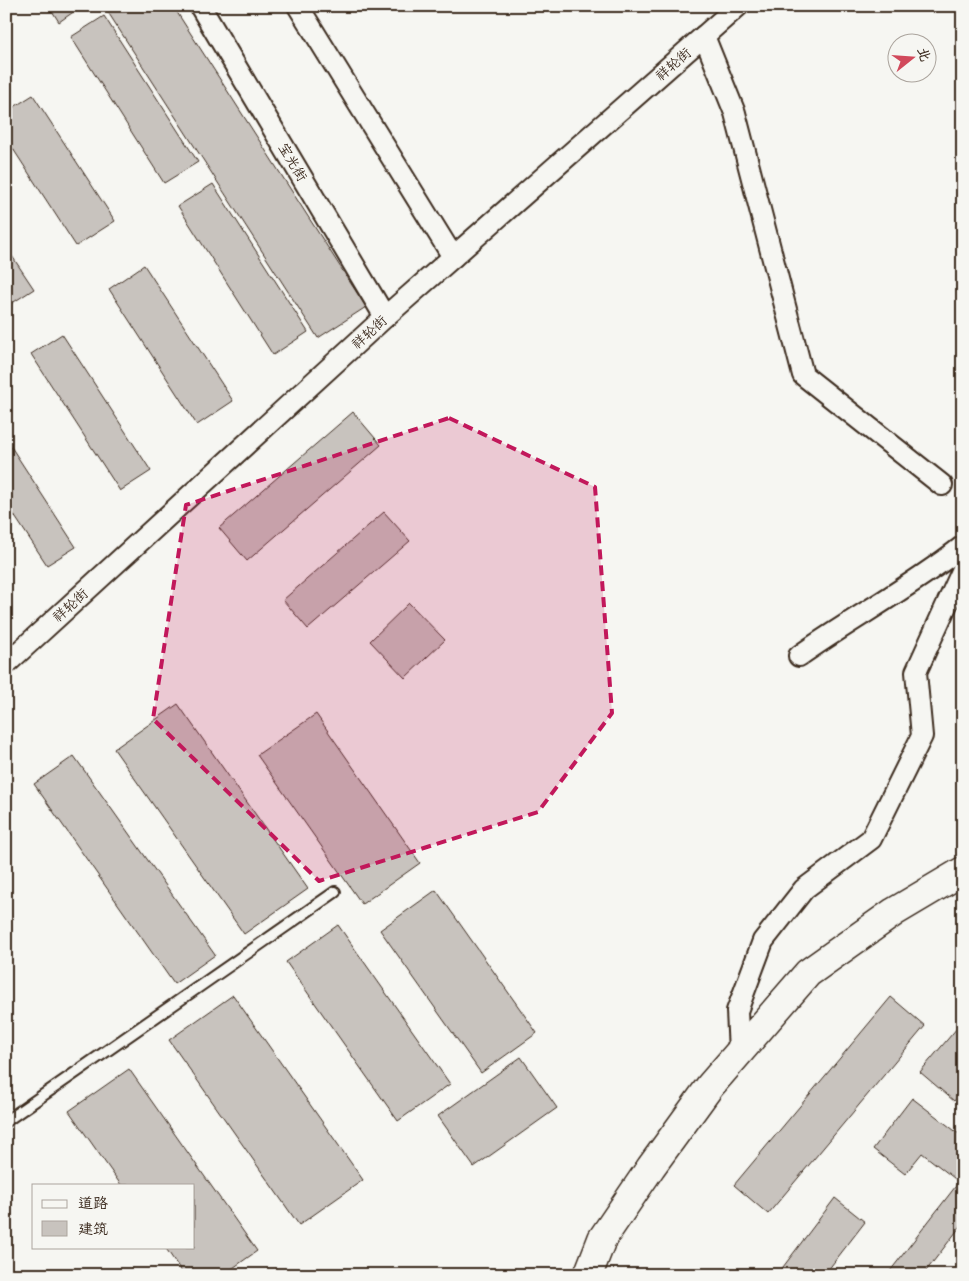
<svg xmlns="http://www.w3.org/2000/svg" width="969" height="1281" font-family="'Shantell Sans','LXGW WenKai TC',sans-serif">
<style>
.building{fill:#c8c3be;stroke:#3b2a1e}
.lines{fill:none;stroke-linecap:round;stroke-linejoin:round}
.lane-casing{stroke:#3b2a1e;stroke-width:14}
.street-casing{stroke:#3b2a1e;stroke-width:24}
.highway-casing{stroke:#3b2a1e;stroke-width:31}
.lane{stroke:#f6f6f2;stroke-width:10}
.street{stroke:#f6f6f2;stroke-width:20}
.highway{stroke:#f6f6f2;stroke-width:28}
.marked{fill:#c2185b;fill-opacity:0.2;stroke:#c2185b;stroke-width:4;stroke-dasharray:10 6;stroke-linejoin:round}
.labels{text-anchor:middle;stroke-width:4;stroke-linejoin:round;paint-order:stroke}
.street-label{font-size:14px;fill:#3b2a1e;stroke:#f6f6f2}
</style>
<rect width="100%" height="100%" fill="#f6f6f2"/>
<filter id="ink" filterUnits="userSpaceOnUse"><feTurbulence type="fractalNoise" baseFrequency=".02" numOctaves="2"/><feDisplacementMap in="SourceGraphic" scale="10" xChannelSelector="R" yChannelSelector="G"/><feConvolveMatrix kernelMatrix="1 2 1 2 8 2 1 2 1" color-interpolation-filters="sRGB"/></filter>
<g filter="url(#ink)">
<!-- building -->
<g class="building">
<polygon points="49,6 82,6 59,22"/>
<polygon points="104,6 173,6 366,307 318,338"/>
<polygon points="104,16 198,162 164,183 71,37"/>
<polygon points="33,95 115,221 76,246 6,138 6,112"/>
<polygon points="213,184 308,332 273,355 178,206"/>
<polygon points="6,247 34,289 6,307"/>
<polygon points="144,265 233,401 197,425 109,289"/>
<polygon points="62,334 151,471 120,491 31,354"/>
<polygon points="353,412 381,445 247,561 219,528"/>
<polygon points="6,439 76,547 47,565 6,503"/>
<polygon points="384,512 410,541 308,629 283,600"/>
<polygon points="409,603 445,640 405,678 370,641"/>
<polygon points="178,704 308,889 244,934 114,749"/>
<polygon points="316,714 420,863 362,904 257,755"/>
<polygon points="74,756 215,955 174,984 34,784"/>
<polygon points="436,890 537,1033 481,1073 380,930"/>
<polygon points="338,925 450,1084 398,1121 286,962"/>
<polygon points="233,995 363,1180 299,1225 169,1040"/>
<polygon points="891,997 925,1026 768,1214 734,1185"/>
<polygon points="963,1021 963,1091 954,1101 920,1072"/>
<polygon points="521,1057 557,1108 474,1167 438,1116"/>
<polygon points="129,1069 257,1251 223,1275 184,1275 165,1247 194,1247 194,1185 121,1185 69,1111"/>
<polygon points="912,1098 963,1137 963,1223 923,1275 887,1275 959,1182 922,1153 905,1174 873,1149"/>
<polygon points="835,1198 865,1222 828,1270 835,1275 777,1275"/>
</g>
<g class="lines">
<!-- lane casing -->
<g class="lane-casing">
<polyline id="lane" points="6,1121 335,892"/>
</g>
<!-- street casing -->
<g class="street-casing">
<g id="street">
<polyline points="200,6 385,317"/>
<polyline points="298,6 453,257"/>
<polyline points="704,36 735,113 803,375 942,485"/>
<path d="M799,656C853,618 911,587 963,546"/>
<polyline points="6,664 385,317 738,6"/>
<polyline points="739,1052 737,1011 763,941 804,889 871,839 922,736 916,672 963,569"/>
</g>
</g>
<!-- highway casing -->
<g class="highway-casing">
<polyline id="highway" points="588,1275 602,1239 651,1167 710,1086 808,973 894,912 963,871"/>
</g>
<!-- lane -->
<use href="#lane" class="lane"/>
<!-- street -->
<use href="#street" class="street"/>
<!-- highway -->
<use href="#highway" class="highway"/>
</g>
</g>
<!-- marked area -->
<path class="marked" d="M449,418L595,487L612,713L538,812L319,881L153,719L186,505Z"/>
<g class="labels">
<!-- street labels -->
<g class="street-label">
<text transform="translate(673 64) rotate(-41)" y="5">祥轮街</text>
<text transform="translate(293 162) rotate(59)" y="5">宝光街</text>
<text transform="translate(369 332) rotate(-42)" y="5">祥轮街</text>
<text transform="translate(70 605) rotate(-42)" y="5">祥轮街</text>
</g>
</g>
<!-- margin -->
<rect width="969" height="1281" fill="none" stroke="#f6f6f2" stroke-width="25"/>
<rect x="12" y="12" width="944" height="1256" fill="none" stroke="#3b2a1e" stroke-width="2" filter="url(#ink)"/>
<!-- legend -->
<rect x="32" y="1184" width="162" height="65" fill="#f6f6f2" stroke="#aba49d"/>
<rect x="42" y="1200" width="25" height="8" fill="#f6f6f2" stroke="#aba49d"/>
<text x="78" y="1208" font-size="15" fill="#3b2a1e">道路</text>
<rect x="42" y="1221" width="25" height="15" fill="#c8c3be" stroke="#aba49d"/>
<text x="78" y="1234" font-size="15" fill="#3b2a1e">建筑</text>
<!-- north arrow -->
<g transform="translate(912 58) rotate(73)"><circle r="24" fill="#f6f6f2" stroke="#aba49d"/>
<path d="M0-4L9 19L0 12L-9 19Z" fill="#d1495b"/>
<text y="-8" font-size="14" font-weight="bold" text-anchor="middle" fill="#3b2a1e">北</text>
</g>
</svg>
